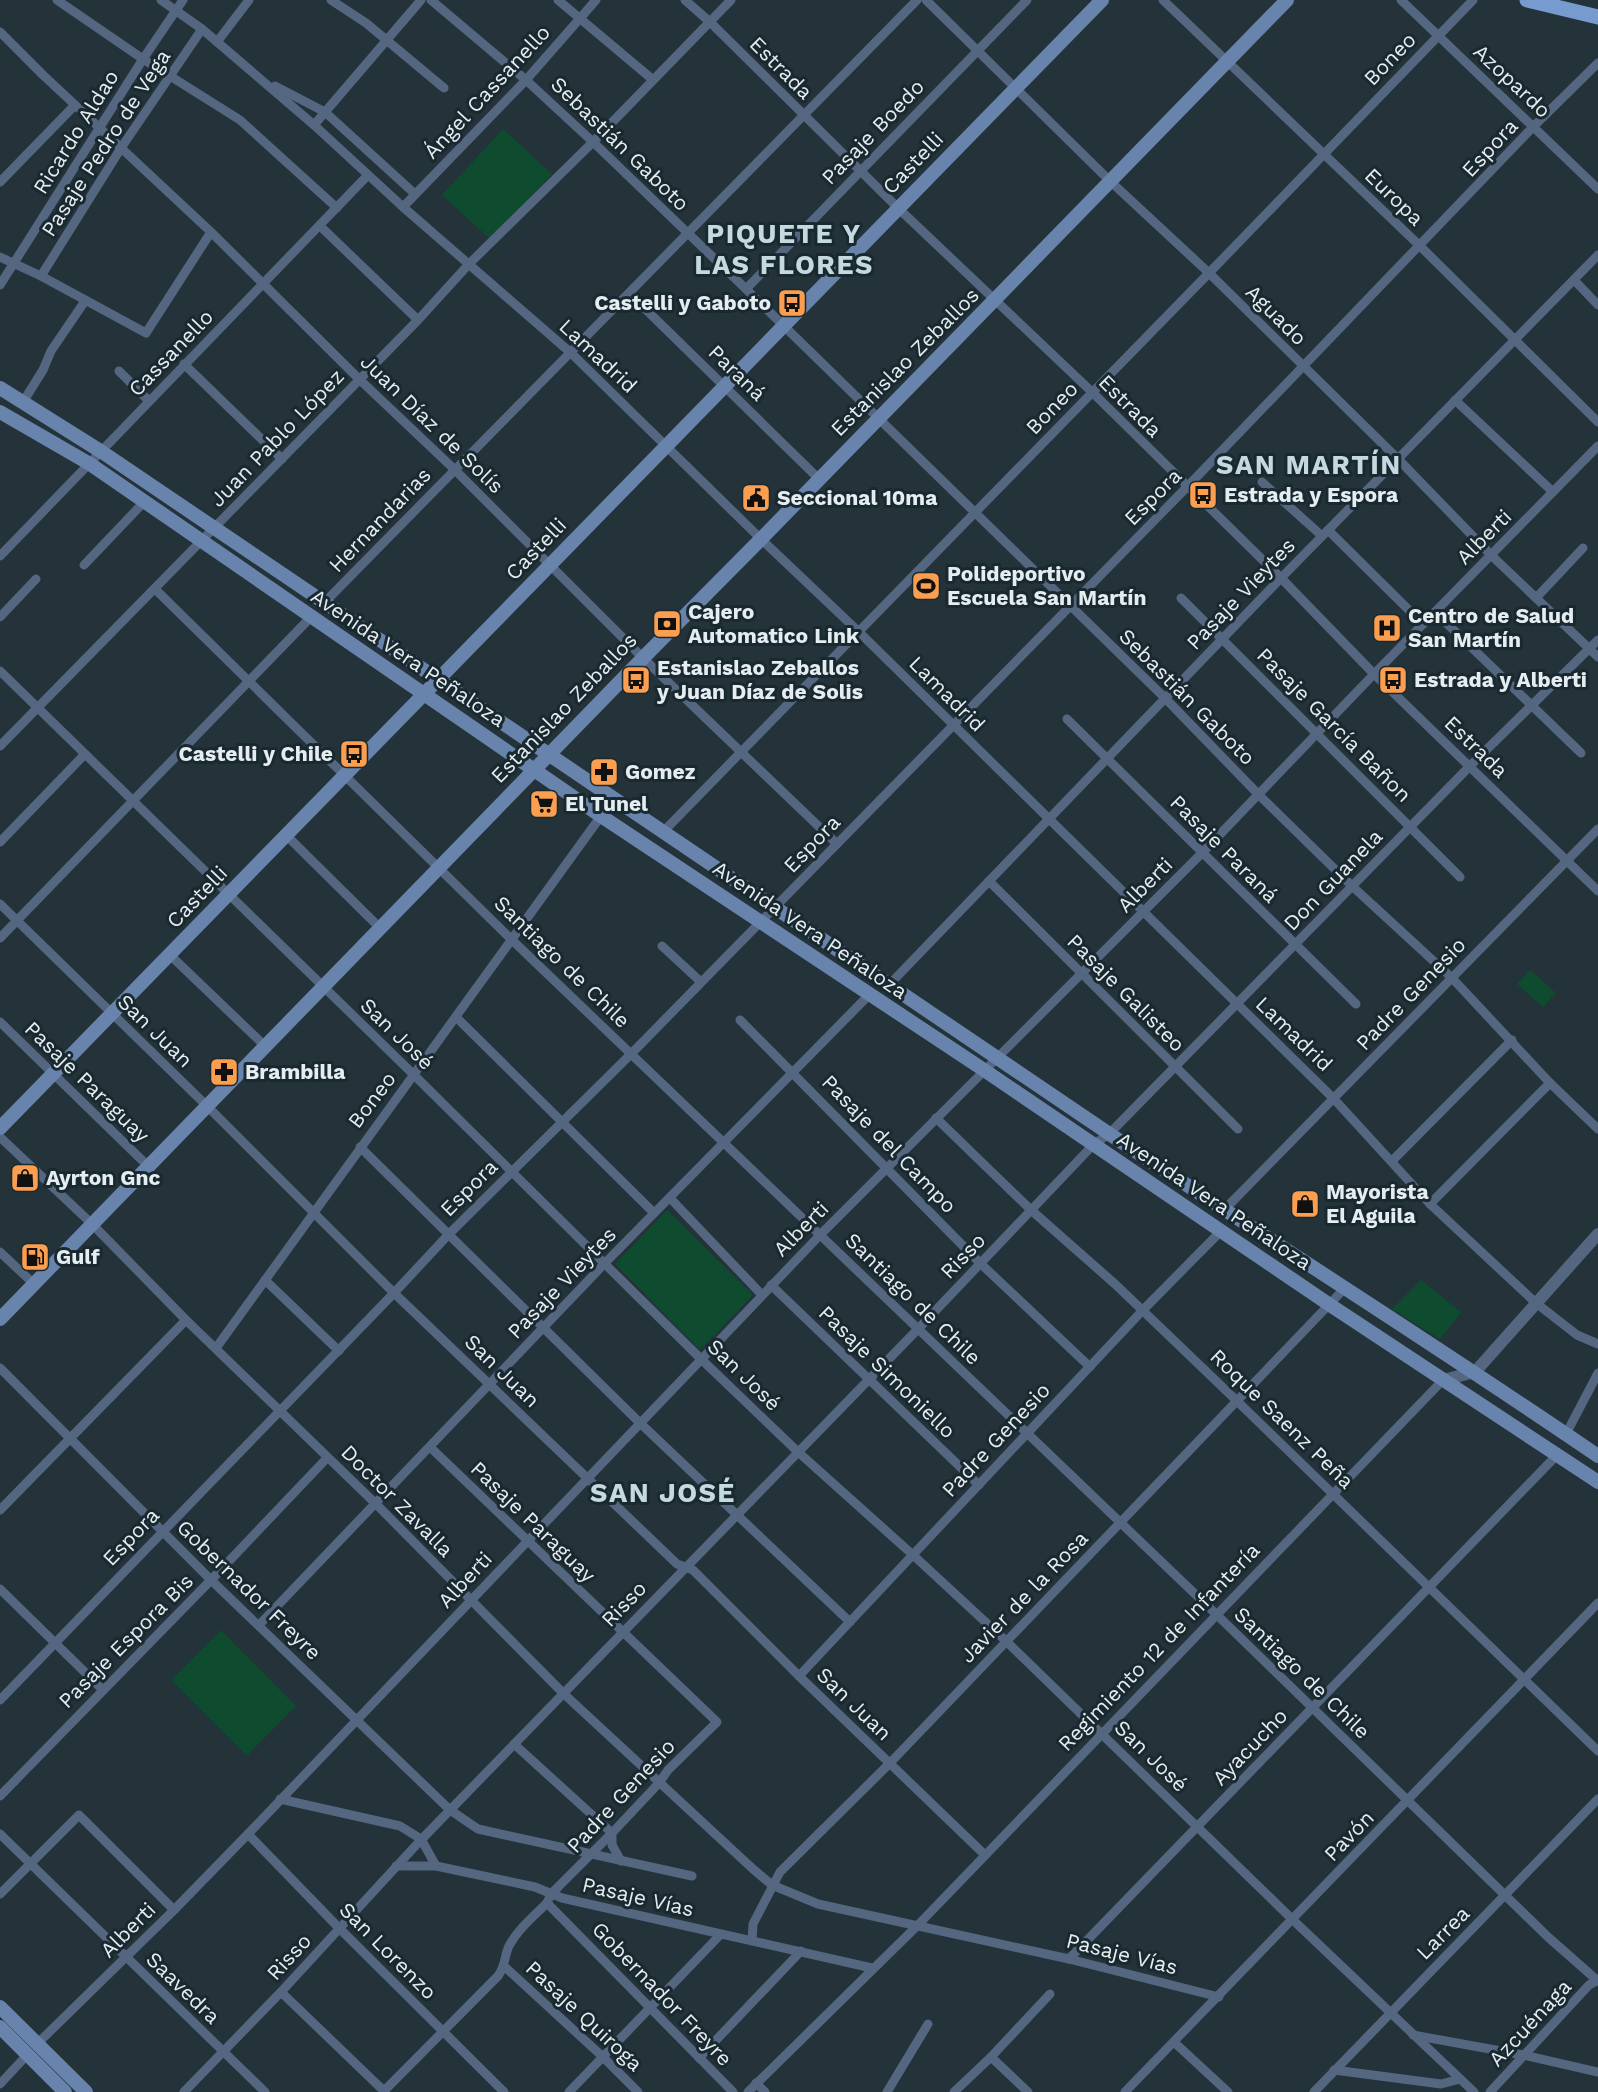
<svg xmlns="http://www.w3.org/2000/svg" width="1598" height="2092" font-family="'Work Sans',sans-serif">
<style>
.green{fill:#0e4b2f}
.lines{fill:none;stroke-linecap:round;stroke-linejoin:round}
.minor{stroke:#556680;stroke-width:9}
.tertiary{stroke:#556680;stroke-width:12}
.secondary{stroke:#6984ac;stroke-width:14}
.primary{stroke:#779bce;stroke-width:15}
.labels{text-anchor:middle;stroke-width:6;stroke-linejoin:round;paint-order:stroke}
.street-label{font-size:21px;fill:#e4edf2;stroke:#19292f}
.poi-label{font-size:21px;font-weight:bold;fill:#e4edf2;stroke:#19292f;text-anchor:start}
.district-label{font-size:27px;font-weight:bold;letter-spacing:1.5px;fill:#c5d9e1;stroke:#19292f}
</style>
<rect width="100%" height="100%" fill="#233339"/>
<!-- green -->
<g class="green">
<polygon points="503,129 552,174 491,240 442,195"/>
<polygon points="1530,970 1556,993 1543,1007 1517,984"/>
<polygon points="667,1210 753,1295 700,1350 615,1264"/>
<polygon points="1421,1280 1461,1312 1440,1339 1392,1309"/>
<polygon points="221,1630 296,1706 247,1756 171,1680"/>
</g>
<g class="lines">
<!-- minor -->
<g class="minor">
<polyline points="57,0 143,59 240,120 337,208"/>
<polyline points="161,0 202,29 314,125 403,207 571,353 761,539 859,632 1334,1099 1430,1204 1536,1303 1577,1335 1598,1344"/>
<polyline points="331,0 366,23 444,88"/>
<polyline points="431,0 526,80 593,142 746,289 1165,698 1258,794 1352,886 1452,978 1550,1083 1598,1129"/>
<polyline points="558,0 652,79"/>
<polyline points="685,0 710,22 898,208 1092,392 1281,578 1374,674 1598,891"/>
<polyline points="926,0 1110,181 1209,273 1398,459 1491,555 1598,657"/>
<polyline points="1163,0 1421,247 1598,422"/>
<polyline points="1401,0 1598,189"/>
<polyline points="0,32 43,75 211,232 359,379 454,469 643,658 837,844"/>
<polyline points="217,42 249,0"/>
<polyline points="275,86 325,112 415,194"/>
<polyline points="314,125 421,0"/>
<polyline points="0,182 75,105"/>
<polyline points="403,207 526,80 596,0"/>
<polyline points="320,226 418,320"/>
<polyline points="0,257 41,276 146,333 211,232"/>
<polyline points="41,276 121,148 202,29"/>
<polyline points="1574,280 1598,305"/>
<polyline points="0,285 143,59 183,0"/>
<polyline points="746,289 1027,0"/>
<polyline points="629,293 819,479"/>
<polyline points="184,364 282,459"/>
<polyline points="119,371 149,401"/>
<polyline points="1455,400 1553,492"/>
<polyline points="23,402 43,370 51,351 85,301"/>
<polyline points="1262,482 1322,536"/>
<polyline points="1328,530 1423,624"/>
<polyline points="0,556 368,175"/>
<polyline points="84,565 145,501"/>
<polyline points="155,589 512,940 1217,1615 1548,1937 1598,1981"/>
<polyline points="1181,598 1460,877"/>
<polyline points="1536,598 1583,548"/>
<polyline points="323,604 917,0"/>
<polyline points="1435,612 1581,753"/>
<polyline points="0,617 36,579"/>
<polyline points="0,671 413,1074 701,1359 797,1451 913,1555 1006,1641 1293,1920 1474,2092"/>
<polyline points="1067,719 1356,1004"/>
<polyline points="0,746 418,320 469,264 593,142 731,0"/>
<polyline points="662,833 1209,273 1473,0"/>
<polyline points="286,835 380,928"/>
<polyline points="0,842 85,754"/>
<polyline points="989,881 1238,1129"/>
<polyline points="0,904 208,1107 394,1293 677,1564 693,1570 799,1676 985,1855"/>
<polyline points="0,938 311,617"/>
<polyline points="662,946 701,982"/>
<polyline points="170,955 265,1046"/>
<polyline points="888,986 1281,578 1598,255"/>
<polyline points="456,1017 654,1213"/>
<polyline points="740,1020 980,1263 1090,1367"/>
<polyline points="0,1022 149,1167"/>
<polyline points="936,1118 1031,1210 1115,1284 1237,1401 1598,1751"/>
<polyline points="0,1137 92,1224 186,1320 376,1504 564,1694 753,1869 772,1885 818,1904 1069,1959 1219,1997"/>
<polyline points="360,1147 640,1423 850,1622"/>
<polyline points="1392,1161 1512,1040"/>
<polyline points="670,1198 762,1295"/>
<polyline points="1430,1204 1550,1083"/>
<polyline points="1224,1210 1598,829"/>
<polyline points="0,1252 34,1284"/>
<polyline points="265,1280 339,1351"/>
<polyline points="771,1285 979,1485"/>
<polyline points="216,1348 601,816"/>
<polyline points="0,1368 211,1580 450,1810 478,1829 692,1876"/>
<polyline points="1566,1434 1598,1373"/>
<polyline points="430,1447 717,1722 668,1770 659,1783 612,1833 551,1894 547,1903 733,2092"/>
<polyline points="0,1510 186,1320"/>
<polyline points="0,1589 102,1689"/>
<polyline points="259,1625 605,1263 869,995"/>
<polyline points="799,1676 1142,1311 1221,1231"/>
<polyline points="0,1700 394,1293 449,1234 631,1054 1187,487 1534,126 1598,63"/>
<polyline points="514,1744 612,1833 612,1845 621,1861"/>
<polyline points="0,1796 211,1580 327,1458"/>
<polyline points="280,1799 400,1826 421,1839 436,1866"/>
<polyline points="0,1834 265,2092"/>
<polyline points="248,1834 339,1928 504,2092"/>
<polyline points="396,1866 436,1866 535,1887 562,1898 872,1968"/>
<polyline points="0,1894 79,1815 174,1910"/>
<polyline points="752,1941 753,1924 780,1872 890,1763 1344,1289"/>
<polyline points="1069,1959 1557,1455"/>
<polyline points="505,1967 603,2057 638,2092"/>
<polyline points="281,1992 385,2092"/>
<polyline points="1413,2035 1523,2055 1598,2072"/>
<polyline points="1175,2043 1228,2092"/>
<polyline points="37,2044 174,1910 248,1834 820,1235 1202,853 1374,674 1598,446"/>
<polyline points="991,2057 1028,2092"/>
<polyline points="699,2058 801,1951"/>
<polyline points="1334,2070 1441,2084 1460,2079"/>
<polyline points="756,2083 765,2092"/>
<polyline points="0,2084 28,2054"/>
<polyline points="184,2092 281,1992 418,1843 918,1329 1093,1145 1109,1134 1470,766 1598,640"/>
<path d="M383,2092L498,1976C506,1965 504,1956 509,1946C518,1929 534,1916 547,1903"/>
<polyline points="569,2092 721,1934"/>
<polyline points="748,2092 918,1925 1443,1380"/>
<polyline points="887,2092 928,2024"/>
<polyline points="954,2092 991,2057 1050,1994"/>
<polyline points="1125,2092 1598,1603"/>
<polyline points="1314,2092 1598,1799"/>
<polyline points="1490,2092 1589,1985 1598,1980"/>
</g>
<!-- tertiary -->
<polyline class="tertiary" points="1443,1380 1475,1372 1598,1234"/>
<!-- secondary -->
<g class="secondary">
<path d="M0,388L102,452C438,682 775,911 1114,1137C1275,1244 1439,1347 1598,1456"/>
<polyline points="0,412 90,464 601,816 984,1070 1330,1305 1598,1482"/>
<polyline points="0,1128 1102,0"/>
<polyline points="0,1319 643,658 761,539 1287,0"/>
<polyline points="0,2007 86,2092"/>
<polyline points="0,2027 65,2092"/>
</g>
<!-- primary -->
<polyline class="primary" points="1527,0 1598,17"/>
</g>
<!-- icons -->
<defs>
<g id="bus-square" transform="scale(1.5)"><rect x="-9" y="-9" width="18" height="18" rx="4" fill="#fb9e50" stroke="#19292f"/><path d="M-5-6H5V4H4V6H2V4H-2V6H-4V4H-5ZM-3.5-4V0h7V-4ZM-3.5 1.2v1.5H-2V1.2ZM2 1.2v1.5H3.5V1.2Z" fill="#111"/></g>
<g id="civic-square" transform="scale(1.5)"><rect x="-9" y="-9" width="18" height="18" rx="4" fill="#fb9e50" stroke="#19292f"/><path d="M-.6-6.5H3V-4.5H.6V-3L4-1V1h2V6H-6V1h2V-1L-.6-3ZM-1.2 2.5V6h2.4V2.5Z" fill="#111"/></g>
<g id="stadium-square" transform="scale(1.5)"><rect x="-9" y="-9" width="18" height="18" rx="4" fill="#fb9e50" stroke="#19292f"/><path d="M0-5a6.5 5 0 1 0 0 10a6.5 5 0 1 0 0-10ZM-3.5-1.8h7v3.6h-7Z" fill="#111"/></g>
<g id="bank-square" transform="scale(1.5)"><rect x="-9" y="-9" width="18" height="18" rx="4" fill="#fb9e50" stroke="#19292f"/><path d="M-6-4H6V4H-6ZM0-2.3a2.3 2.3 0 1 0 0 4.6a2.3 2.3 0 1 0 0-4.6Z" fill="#111"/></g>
<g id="hospital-square" transform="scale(1.5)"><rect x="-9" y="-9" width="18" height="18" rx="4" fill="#fb9e50" stroke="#19292f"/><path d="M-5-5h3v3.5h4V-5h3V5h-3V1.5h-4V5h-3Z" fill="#111"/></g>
<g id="pharmacy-square" transform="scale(1.5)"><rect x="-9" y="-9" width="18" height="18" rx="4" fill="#fb9e50" stroke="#19292f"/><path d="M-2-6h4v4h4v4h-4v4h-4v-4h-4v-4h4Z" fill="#111"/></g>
<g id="supermarket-square" transform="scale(1.5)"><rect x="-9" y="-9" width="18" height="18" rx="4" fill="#fb9e50" stroke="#19292f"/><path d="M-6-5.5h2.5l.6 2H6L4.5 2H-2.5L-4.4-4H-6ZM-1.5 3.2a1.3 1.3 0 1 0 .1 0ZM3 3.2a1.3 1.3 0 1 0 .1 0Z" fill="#111"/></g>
<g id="shop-square" transform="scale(1.5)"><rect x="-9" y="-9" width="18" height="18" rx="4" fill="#fb9e50" stroke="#19292f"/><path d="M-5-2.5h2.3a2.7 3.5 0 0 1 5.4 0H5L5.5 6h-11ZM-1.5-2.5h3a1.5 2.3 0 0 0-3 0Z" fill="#111"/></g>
<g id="fuel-square" transform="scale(1.5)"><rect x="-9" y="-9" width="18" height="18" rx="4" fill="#fb9e50" stroke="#19292f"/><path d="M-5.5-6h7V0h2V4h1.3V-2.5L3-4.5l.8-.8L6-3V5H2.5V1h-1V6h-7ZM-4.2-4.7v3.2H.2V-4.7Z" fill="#111"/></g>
</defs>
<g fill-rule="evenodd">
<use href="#bus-square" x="792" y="303"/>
<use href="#bus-square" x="1203" y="495"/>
<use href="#civic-square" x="756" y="498"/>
<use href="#stadium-square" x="926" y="586"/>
<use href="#bank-square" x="667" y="624"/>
<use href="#hospital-square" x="1387" y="628"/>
<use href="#bus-square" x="636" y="680"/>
<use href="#bus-square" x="1393" y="680"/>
<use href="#bus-square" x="354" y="754"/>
<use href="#pharmacy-square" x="604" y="772"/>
<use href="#supermarket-square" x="544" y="804"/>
<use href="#pharmacy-square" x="224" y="1072"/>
<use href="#shop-square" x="25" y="1178"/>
<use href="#shop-square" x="1305" y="1204"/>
<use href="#fuel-square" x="35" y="1257"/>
</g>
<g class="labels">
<!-- street labels -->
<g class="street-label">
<text transform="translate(1390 59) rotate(-46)" y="7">Boneo</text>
<text transform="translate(781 68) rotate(45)" y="7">Estrada</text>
<text transform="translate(1512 81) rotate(43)" y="7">Azopardo</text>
<text transform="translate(487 92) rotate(-47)" y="7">Ángel Cassanello</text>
<text transform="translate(76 132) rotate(-58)" y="7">Ricardo Aldao</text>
<text transform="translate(873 132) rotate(-46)" y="7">Pasaje Boedo</text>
<text transform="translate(106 143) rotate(-57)" y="7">Pasaje Pedro de Vega</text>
<text transform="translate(620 144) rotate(44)" y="7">Sebastián Gaboto</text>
<text transform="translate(1490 148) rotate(-47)" y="7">Espora</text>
<text transform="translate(913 163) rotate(-46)" y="7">Castelli</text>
<text transform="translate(1394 197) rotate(44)" y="7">Europa</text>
<text transform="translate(1276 315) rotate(45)" y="7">Aguado</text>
<text transform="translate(171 353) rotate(-46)" y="7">Cassanello</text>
<text transform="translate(598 356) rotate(43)" y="7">Lamadrid</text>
<text transform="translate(905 362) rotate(-45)" y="7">Estanislao Zeballos</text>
<text transform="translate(737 373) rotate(44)" y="7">Paraná</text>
<text transform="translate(1130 406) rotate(45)" y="7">Estrada</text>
<text transform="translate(1052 408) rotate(-46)" y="7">Boneo</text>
<text transform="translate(432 424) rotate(44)" y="7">Juan Díaz de Solís</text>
<text transform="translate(277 438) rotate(-46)" y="7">Juan Pablo López</text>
<text transform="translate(1153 497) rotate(-45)" y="7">Espora</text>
<text transform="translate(380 520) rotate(-46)" y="7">Hernandarias</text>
<text transform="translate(1484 537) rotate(-45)" y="7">Alberti</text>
<text transform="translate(536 549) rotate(-46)" y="7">Castelli</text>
<text transform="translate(1241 594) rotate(-46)" y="7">Pasaje Vieytes</text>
<text transform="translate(408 658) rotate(34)" y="7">Avenida Vera Peñaloza</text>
<text transform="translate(947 694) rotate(45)" y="7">Lamadrid</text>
<text transform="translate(1187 697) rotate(45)" y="7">Sebastián Gaboto</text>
<text transform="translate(564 708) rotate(-46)" y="7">Estanislao Zeballos</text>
<text transform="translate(1334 725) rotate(45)" y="7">Pasaje García Bañon</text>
<text transform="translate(1476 747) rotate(44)" y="7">Estrada</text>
<text transform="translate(812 844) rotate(-46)" y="7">Espora</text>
<text transform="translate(1224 849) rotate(45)" y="7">Pasaje Paraná</text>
<text transform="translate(1333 880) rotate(-46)" y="7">Don Guanela</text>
<text transform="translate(1145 885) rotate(-45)" y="7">Alberti</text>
<text transform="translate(197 897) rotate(-46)" y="7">Castelli</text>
<text transform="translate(810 930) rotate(34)" y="7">Avenida Vera Peñaloza</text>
<text transform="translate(562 962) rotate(44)" y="7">Santiago de Chile</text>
<text transform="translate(1126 993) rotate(45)" y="7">Pasaje Galisteo</text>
<text transform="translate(1411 994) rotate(-46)" y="7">Padre Genesio</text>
<text transform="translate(155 1031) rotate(44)" y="7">San Juan</text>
<text transform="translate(397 1034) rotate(44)" y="7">San José</text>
<text transform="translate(1294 1034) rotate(44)" y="7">Lamadrid</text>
<text transform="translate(87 1082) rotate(44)" y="7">Pasaje Paraguay</text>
<text transform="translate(372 1100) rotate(-53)" y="7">Boneo</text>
<text transform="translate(889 1144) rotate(46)" y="7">Pasaje del Campo</text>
<text transform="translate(469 1188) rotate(-45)" y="7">Espora</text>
<text transform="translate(1214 1201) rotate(34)" y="7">Avenida Vera Peñaloza</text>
<text transform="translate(801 1229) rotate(-45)" y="7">Alberti</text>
<text transform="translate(963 1256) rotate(-46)" y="7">Risso</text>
<text transform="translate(562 1283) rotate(-46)" y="7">Pasaje Vieytes</text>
<text transform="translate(913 1299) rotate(44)" y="7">Santiago de Chile</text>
<text transform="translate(502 1371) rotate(44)" y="7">San Juan</text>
<text transform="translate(887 1372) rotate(44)" y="7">Pasaje Simoniello</text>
<text transform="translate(744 1375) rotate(44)" y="7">San José</text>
<text transform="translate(1282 1419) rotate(44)" y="7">Roque Saenz Peña</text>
<text transform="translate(996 1440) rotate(-47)" y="7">Padre Genesio</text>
<text transform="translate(397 1501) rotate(45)" y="7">Doctor Zavalla</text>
<text transform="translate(533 1522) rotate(44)" y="7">Pasaje Paraguay</text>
<text transform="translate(131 1537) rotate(-46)" y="7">Espora</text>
<text transform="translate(465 1580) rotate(-47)" y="7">Alberti</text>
<text transform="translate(249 1590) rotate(44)" y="7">Gobernador Freyre</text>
<text transform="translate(1024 1597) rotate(-46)" y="7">Javier de la Rosa</text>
<text transform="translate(624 1604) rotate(-46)" y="7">Risso</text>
<text transform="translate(126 1641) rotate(-45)" y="7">Pasaje Espora Bis</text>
<text transform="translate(1159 1647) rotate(-46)" y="7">Regimiento 12 de Infantería</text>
<text transform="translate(1302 1673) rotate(44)" y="7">Santiago de Chile</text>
<text transform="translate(854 1704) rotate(44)" y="7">San Juan</text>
<text transform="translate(1250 1747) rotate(-46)" y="7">Ayacucho</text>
<text transform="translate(1151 1756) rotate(44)" y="7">San José</text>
<text transform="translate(621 1796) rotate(-47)" y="7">Padre Genesio</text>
<text transform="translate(1349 1836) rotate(-46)" y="7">Pavón</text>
<text transform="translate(638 1897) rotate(13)" y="7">Pasaje Vías</text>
<text transform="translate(128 1930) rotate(-45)" y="7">Alberti</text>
<text transform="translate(1443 1933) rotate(-45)" y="7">Larrea</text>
<text transform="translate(388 1951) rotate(45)" y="7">San Lorenzo</text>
<text transform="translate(1122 1954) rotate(14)" y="7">Pasaje Vías</text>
<text transform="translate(289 1957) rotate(-48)" y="7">Risso</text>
<text transform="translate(183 1988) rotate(44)" y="7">Saavedra</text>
<text transform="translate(662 1994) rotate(46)" y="7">Gobernador Freyre</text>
<text transform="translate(584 2016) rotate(43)" y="7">Pasaje Quiroga</text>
<text transform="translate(1530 2023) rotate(-47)" y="7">Azcuénaga</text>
</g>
<!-- poi labels -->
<g class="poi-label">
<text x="771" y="310" text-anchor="end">Castelli y Gaboto</text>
<text x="1224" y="502">Estrada y Espora</text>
<text x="777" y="505">Seccional 10ma</text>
<text x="947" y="581">Polideportivo<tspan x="947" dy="24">Escuela San Martín</tspan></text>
<text x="688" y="619">Cajero<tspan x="688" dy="24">Automatico Link</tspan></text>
<text x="1408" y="623">Centro de Salud<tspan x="1408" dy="24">San Martín</tspan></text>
<text x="657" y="675">Estanislao Zeballos<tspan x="657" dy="24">y Juan Díaz de Solis</tspan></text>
<text x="1414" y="687">Estrada y Alberti</text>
<text x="333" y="761" text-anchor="end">Castelli y Chile</text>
<text x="625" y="779">Gomez</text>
<text x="565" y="811">El Tunel</text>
<text x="245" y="1079">Brambilla</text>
<text x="46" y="1185">Ayrton Gnc</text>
<text x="1326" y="1199">Mayorista<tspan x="1326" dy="24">El Aguila</tspan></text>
<text x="56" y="1264">Gulf</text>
</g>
<!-- district labels -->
<g class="district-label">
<text x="784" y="243">PIQUETE Y<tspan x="784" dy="31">LAS FLORES</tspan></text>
<text x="1309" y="474">SAN MARTÍN</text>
<text x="663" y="1502">SAN JOSÉ</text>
</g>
</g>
</svg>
